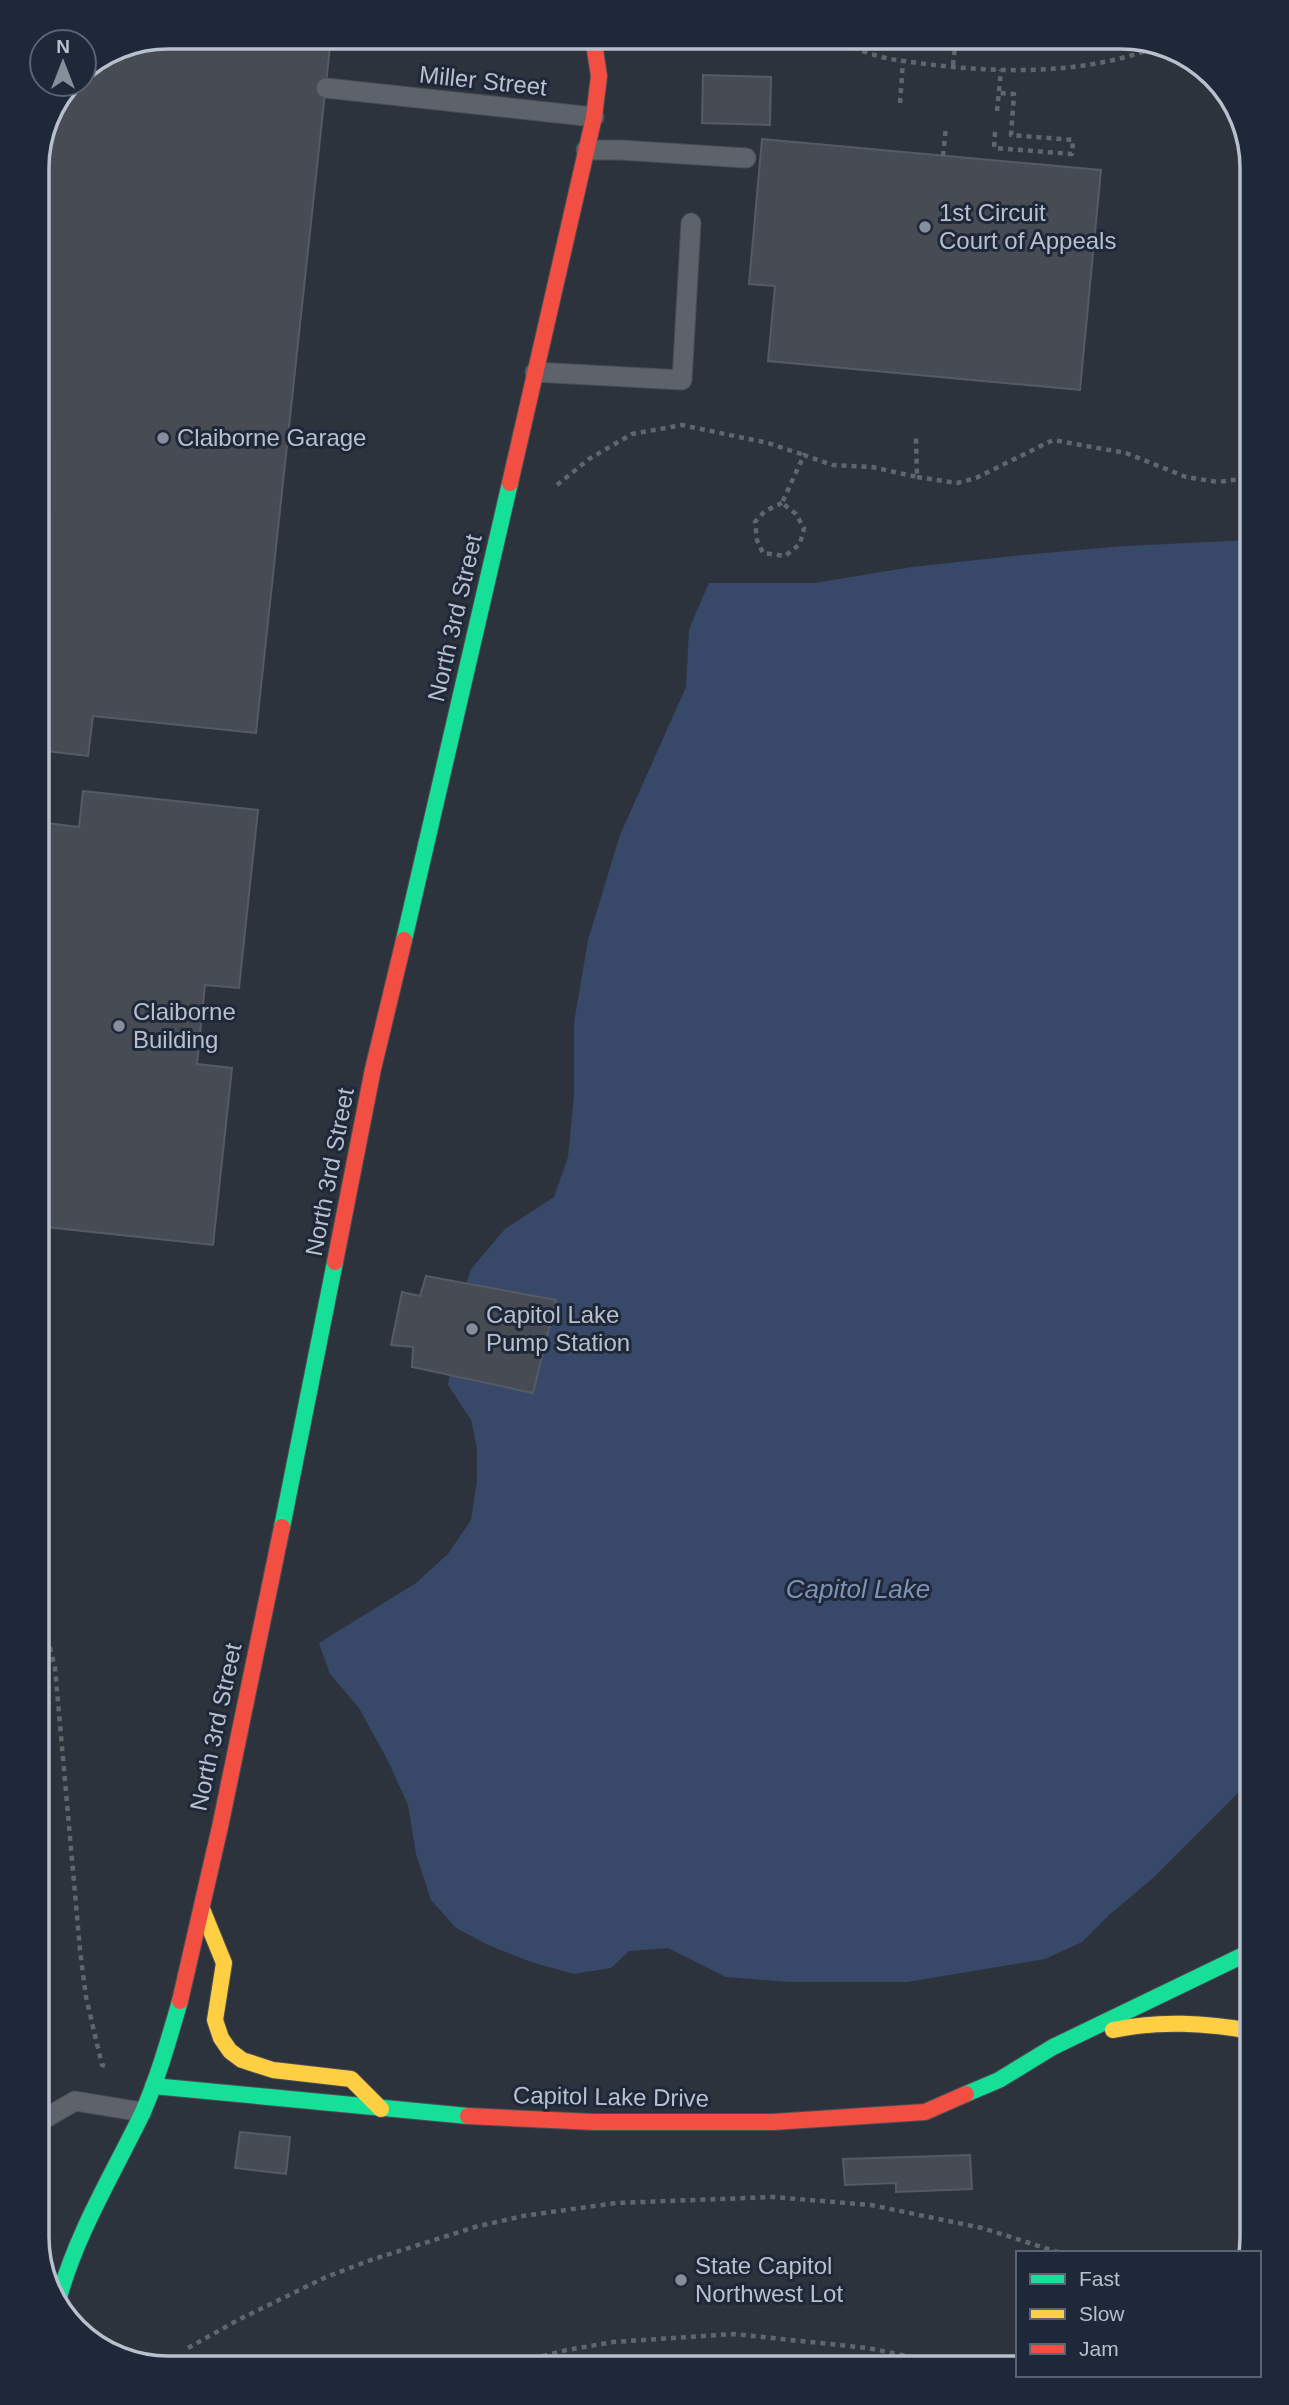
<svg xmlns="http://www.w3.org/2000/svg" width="1289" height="2405" font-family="Helvetica,sans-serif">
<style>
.water{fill:#384868}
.building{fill:#464b54;stroke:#555b65;stroke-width:2}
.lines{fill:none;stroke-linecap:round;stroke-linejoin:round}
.lane-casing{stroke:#4a4e55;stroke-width:21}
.fast-casing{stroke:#4a4e55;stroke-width:18}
.slow-casing{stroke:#4a4e55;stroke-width:18}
.jam-casing{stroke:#4a4e55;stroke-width:18}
.path{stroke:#60666e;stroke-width:4.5;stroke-dasharray:5 5;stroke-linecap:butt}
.lane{stroke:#5d626b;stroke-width:19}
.fast{stroke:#16e098;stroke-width:16}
.slow{stroke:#ffcf43;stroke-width:16}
.jam{stroke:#f24e42;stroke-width:16}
.poi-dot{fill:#878e9b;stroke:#1f2839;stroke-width:2.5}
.labels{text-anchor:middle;stroke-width:6;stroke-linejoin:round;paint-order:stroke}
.street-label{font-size:24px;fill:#b8bfcd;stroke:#1f2839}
.poi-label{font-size:24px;fill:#b8bfcd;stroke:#1f2839;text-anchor:start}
.water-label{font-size:26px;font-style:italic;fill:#7e92b5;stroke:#1f2839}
.rim{fill:none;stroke:#b8bfcd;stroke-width:3.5}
</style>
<rect width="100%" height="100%" fill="#2d333d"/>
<!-- water -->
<polygon class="water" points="1252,540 1252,1767 1237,1794 1154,1877 1108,1916 1082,1942 1045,1959 907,1982 789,1982 726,1977 668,1948 629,1951 611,1968 574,1974 531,1962 488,1945 456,1928 431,1900 416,1854 408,1805 387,1759 359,1708 330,1674 319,1643 416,1583 448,1554 471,1520 477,1480 477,1448 471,1420 448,1385 465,1288 471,1269 505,1229 554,1197 568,1157 574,1095 574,1023 588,940 620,835 686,687 689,629 709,583 815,583 912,567 1022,555 1125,546"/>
<!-- building -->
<g class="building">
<polygon points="168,37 331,37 256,733 93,716 88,756 37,750 37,160 71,84 84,84 84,69 118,47"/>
<polygon points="703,75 771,77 770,125 702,123"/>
<polygon points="762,139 1101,170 1080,390 768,361 775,286 749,284"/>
<polygon points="83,791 258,810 239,988 205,985 197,1064 232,1068 213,1245 37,1226 39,1189 37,1189 37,822 79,827"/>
<polygon points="426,1276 556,1300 533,1393 412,1367 413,1347 391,1345 402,1292 420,1296"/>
<polygon points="240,2132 290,2137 286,2174 235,2168"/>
<polygon points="970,2155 972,2189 896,2192 896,2183 845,2185 843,2159"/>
</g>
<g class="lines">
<!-- lane casing -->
<g class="lane-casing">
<g id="lane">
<polyline points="326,88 594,117"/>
<polyline points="586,150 620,150 746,158"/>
<polyline points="535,372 682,380 691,223"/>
<polyline points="37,2123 75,2101 142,2112"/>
</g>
</g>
<!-- fast casing -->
<g class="fast-casing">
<g id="fast">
<polyline points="404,940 510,483"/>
<polyline points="282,1527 335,1262"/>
<polyline points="153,2086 468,2116"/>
<polyline points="966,2094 999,2080 1053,2047 1252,1951"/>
<path d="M58,2301C76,2234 112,2176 142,2114C158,2078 169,2039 180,2001"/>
</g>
</g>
<!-- slow casing -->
<g class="slow-casing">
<g id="slow">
<polyline points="202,1909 224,1963 215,2020 221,2038 230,2051 242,2060 273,2070 351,2079 381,2109"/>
<path d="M1113,2030C1160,2020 1205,2023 1252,2031"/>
</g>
</g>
<!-- jam casing -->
<g class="jam-casing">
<g id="jam">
<polyline points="510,483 594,117 599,76 593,37"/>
<polyline points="335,1262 373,1069 404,940"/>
<polyline points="180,2001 220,1827 282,1527"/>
<polyline points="468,2116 594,2122 773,2122 925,2112 966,2094"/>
</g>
</g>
<!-- path -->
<g class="path">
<path d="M825,37C848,45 873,57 897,60C983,73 1074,78 1157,47"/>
<polyline points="953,65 956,37"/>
<polyline points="900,103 903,61"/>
<polyline points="997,111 1001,70"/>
<polyline points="995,132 994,148 1072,154 1073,140 1011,135 1014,94 999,93"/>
<polyline points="943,156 946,127"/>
<polyline points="917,477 957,483 976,478 1053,440 1126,453 1186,477 1218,482 1248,478 1252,476"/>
<polyline points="557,485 589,459 632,434 682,425 768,443 804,455"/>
<polyline points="782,503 765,511 755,522 757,540 763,553 785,556 800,544 804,528 796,514 782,503 804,455 832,465 872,467 917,477 916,438"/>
<polyline points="37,1620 50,1648 55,1668 80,1950 86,1997 102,2065 106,2066"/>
<polyline points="188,2348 238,2320 326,2277 371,2260 475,2227 523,2216 616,2203 773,2197 871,2205 982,2228 1061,2253"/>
<polyline points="494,2368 567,2350 613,2342 734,2334 868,2348 965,2368"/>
</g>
<!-- lane -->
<use href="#lane" class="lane"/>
<!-- fast -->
<use href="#fast" class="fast"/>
<!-- slow -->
<use href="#slow" class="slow"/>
<!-- jam -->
<use href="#jam" class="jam"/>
</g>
<!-- markers -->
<g class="poi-dot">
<circle cx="925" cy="227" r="7"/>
<circle cx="163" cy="438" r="7"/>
<circle cx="119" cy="1026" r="7"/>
<circle cx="472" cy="1329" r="7"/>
<circle cx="681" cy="2280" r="7"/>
</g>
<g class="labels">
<!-- street labels -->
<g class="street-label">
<text transform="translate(483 81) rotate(6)" y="8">Miller Street</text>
<text transform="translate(455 618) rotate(-77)" y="8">North 3rd Street</text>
<text transform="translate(330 1172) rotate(-79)" y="8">North 3rd Street</text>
<text transform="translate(216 1727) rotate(-78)" y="8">North 3rd Street</text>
<text transform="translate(611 2097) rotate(1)" y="8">Capitol Lake Drive</text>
</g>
<!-- poi labels -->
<g class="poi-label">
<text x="939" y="221">1st Circuit<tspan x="939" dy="28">Court of Appeals</tspan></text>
<text x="177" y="446">Claiborne Garage</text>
<text x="133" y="1020">Claiborne<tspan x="133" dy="28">Building</tspan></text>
<text x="486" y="1323">Capitol Lake<tspan x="486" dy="28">Pump Station</tspan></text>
<text x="695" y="2274">State Capitol<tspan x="695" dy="28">Northwest Lot</tspan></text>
</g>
<!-- water labels -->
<g class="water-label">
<text x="858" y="1598">Capitol Lake</text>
</g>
</g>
<!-- crop -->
<path d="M0 0H1289V2405H0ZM168 49H1121A119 119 0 0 1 1240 168V2237A119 119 0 0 1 1121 2356H168A119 119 0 0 1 49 2237V168A119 119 0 0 1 168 49Z" fill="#1f2839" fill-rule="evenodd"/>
<path class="rim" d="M168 49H1121A119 119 0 0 1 1240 168V2237A119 119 0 0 1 1121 2356H168A119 119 0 0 1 49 2237V168A119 119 0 0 1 168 49Z"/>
<!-- legend -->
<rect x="1016" y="2251" width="245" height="126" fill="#1f2839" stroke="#5c6474" stroke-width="2"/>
<rect x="1030" y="2274" width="35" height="10" fill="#16e098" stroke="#5c6474" stroke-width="2"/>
<text x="1079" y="2286" font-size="21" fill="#b8bfcd">Fast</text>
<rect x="1030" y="2309" width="35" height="10" fill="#ffcf43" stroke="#5c6474" stroke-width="2"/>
<text x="1079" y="2321" font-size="21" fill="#b8bfcd">Slow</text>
<rect x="1030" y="2344" width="35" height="10" fill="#f24e42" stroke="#5c6474" stroke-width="2"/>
<text x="1079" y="2356" font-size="21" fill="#b8bfcd">Jam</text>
<!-- north arrow -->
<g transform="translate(63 63)"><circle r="33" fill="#1f2839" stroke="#5c6474" stroke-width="2"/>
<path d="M0-5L12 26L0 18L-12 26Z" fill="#878e9b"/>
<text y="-10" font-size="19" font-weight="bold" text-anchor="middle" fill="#b8bfcd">N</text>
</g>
</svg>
